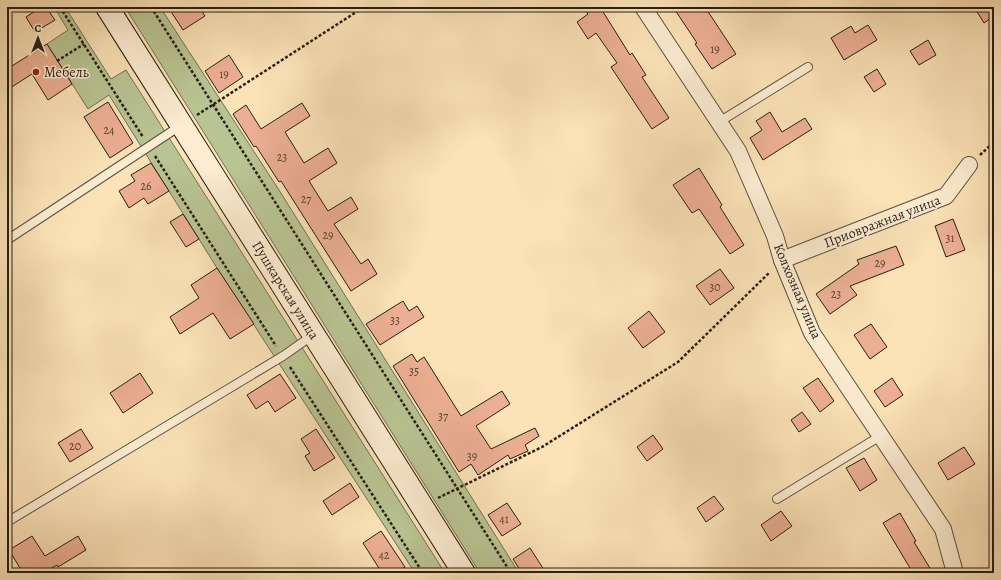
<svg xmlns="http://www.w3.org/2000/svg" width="1001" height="580" font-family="Alegreya,serif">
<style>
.green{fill:#b9c493;stroke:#707254}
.building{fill:#ecaf93;stroke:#271f15}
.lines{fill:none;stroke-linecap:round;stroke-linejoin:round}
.service-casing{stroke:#5c503e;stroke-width:10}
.minor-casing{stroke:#5c503e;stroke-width:18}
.secondary-casing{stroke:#271f15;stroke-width:24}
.path{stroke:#271f15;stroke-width:2.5;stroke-dasharray:3 2;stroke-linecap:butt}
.service{stroke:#fcecd0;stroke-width:8}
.minor{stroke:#fcecd0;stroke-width:16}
.secondary{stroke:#fcecd0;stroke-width:22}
.poi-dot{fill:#8f2418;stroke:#fcecd0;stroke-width:1.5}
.labels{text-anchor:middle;stroke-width:3;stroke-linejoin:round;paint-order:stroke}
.number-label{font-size:12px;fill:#584334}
.poi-label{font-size:14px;fill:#271f15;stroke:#fcecd0;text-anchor:start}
.street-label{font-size:14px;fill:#271f15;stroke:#fcecd0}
</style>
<rect width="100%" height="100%" fill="#fbe2b7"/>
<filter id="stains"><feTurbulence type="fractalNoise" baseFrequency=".005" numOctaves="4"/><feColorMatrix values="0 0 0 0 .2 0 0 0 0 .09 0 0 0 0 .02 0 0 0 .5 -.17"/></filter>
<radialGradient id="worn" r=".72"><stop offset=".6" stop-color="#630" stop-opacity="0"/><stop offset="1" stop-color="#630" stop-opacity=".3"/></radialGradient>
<!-- green -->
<g class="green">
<polygon points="54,7 65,7 111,79 126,70 445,573 415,573 217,268 109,95 88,109 47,44 68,30"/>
<polygon points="125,7 160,7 279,190 519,573 480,573"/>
</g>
<!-- building -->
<g class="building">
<polygon points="41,7 46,7 55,20 35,32 26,17"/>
<polygon points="168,7 199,7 205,16 183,30"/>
<polygon points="583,7 600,7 630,55 632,53 646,75 642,77 669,118 652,129 611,67 617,63 596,33 588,39 577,22 588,14"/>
<polygon points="673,7 705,7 736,54 712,69 695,44 697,43"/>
<polygon points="974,7 994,7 994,16 984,23"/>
<polygon points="868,25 877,40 844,60 831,38 851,26 855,33"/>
<polygon points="928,40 936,55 919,65 910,51"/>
<polygon points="47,44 72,84 48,100 32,74 7,90 7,69"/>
<polygon points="229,55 243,77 219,93 205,71"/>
<polygon points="877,69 886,84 874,92 864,77"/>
<polygon points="108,102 133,143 110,158 84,117"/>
<polygon points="302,103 310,116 285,132 304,163 328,148 337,163 309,181 328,211 351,197 358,209 334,224 361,264 368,259 377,274 351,291 281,181 279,182 256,146 254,147 233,114 246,105 261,129"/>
<polygon points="770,112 782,132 805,118 812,129 763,160 750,138 762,130 756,121"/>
<polygon points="151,163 169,191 148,204 144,198 129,208 119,191 135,181 131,175"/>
<polygon points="699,168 722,205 720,207 744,245 730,254 699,209 692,213 673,185"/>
<polygon points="183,214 199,239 186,247 170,222"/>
<polygon points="953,219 965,250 946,257 935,226"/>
<polygon points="896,246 904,265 850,286 857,295 830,314 816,294 859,264 857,260"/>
<polygon points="217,268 254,324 230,339 213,313 180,334 170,317 199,298 191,285"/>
<polygon points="720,269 734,288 710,305 696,286"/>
<polygon points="403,301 409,311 417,306 424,317 380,345 366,324"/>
<polygon points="649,311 665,332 643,348 628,328"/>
<polygon points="871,324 887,347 870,359 854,335"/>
<polygon points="412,354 417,362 424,357 461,416 502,391 510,404 476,426 491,449 535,428 539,436 525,445 528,451 510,459 508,455 478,475 471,464 459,472 393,366"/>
<polygon points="140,373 153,393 123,413 110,393"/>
<polygon points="280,374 296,398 275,412 268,401 256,409 247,395"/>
<polygon points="818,378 834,401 820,412 803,388"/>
<polygon points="892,378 903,395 885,407 874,391"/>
<polygon points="802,412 811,424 799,432 791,420"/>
<polygon points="81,429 93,448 70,462 58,443"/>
<polygon points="316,429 335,458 314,471 305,456 310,453 301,439"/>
<polygon points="653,435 663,449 647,461 637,447"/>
<polygon points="964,447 975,464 948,480 938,463"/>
<polygon points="864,458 877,480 860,491 846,468"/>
<polygon points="350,483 359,497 332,515 323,501"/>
<polygon points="714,496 724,509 706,522 697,508"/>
<polygon points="507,503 521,524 502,536 488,515"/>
<polygon points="781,511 792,526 771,541 761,525"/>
<polygon points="900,513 916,541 914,542 933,573 913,573 883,523"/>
<polygon points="381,531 405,567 395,573 382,573 363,543"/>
<polygon points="32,536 45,556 78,536 86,550 58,567 57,565 43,573 23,573 9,550"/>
<polygon points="530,548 546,573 522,573 513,559"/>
</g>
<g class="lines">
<!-- service casing -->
<g class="service-casing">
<g id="service">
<polyline points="719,122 808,67"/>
<polyline points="7,240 180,126"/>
<polyline points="777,499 882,435"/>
<polyline points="7,522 283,356 313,335"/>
</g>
</g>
<!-- minor casing -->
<g class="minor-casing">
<g id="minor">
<polyline points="643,7 738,151 775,236 782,260 812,333 943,529 955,573"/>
<polyline points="782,260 946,196 969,165"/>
</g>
</g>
<!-- secondary casing -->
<g class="secondary-casing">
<polyline id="secondary" points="107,7 464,573"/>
</g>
<!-- path -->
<g class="path">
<polyline points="60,7 143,137"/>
<polyline points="151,7 511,573"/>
<polyline points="57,61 84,44"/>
<polyline points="197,115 364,7"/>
<polyline points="980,155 994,142"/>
<polyline points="155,156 276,346"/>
<polyline points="290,367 423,573"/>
<polyline points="438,498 542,447 678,362 770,272"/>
</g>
<!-- service -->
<use href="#service" class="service"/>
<!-- minor -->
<use href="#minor" class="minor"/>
<!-- secondary -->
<use href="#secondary" class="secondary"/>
</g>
<!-- markers -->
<circle class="poi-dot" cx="36" cy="72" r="4"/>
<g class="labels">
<!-- number labels -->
<g class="number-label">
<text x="715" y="53">19</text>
<text x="224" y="78">19</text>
<text x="109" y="134">24</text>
<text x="282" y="161">23</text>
<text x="146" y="190">26</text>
<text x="306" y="203">27</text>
<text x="328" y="239">29</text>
<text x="950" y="242">31</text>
<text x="880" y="267">29</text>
<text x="715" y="291">30</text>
<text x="836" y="298">23</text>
<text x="395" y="324">33</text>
<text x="414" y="375">35</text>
<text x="443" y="420">37</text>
<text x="75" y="450">20</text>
<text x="472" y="460">39</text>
<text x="504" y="523">41</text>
<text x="384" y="559">42</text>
</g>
<!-- poi labels -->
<g class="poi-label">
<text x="44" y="77">Мебель</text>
</g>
<!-- street labels -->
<g class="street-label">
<text transform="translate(882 221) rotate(-21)" y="5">Приовражная улица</text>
<text transform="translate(286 290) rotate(58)" y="5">Пушкарская улица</text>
<text transform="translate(798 291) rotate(67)" y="5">Колхозная улица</text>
</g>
</g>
<!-- margin -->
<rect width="1001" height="580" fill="none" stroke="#fbe2b7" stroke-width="24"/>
<rect x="8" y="8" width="985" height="564" fill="none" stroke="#271f15" stroke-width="2"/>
<rect x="12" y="12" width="977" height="556" fill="none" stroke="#271f15"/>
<!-- north arrow -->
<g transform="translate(38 38)" stroke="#fcecd0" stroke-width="3" paint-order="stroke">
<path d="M0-3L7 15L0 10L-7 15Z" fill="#271f15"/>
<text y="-6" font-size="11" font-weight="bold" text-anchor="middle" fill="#271f15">С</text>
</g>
<rect width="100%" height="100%" filter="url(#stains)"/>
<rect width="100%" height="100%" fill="url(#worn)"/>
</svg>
